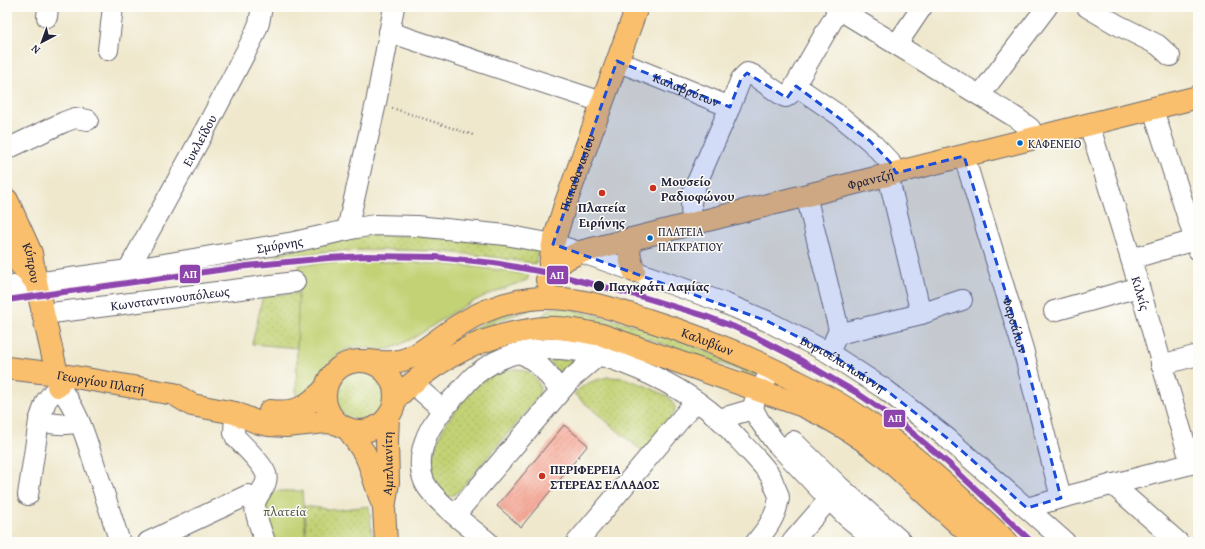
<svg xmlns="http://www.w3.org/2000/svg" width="1205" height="549" font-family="'Gentium Book Plus',serif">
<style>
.grass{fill:url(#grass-dots);stroke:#727a58}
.park{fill:#c2d274;stroke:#727a58}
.building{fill:url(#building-hatch)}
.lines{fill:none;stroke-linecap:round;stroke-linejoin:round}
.minor-casing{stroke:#6a676e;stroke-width:22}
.major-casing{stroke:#6a676e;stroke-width:24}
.path{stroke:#6a676e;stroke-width:2.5;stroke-dasharray:1 3;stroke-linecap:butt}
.minor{stroke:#fff;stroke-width:20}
.major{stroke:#f9bf6d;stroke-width:22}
.rail-1-casing{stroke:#fdfcf7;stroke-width:9}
.rail-1{stroke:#8e44ad;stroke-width:6}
.marked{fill:#1d4ed8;fill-opacity:0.2;stroke:#1d4ed8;stroke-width:3;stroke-dasharray:8 5;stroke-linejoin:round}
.bus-dot{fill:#0065bd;stroke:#fdfcf7;stroke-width:1.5}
.poi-dot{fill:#c8321e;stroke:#fdfcf7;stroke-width:1.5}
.stop-dot{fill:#22223b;stroke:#fdfcf7;stroke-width:1.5}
.labels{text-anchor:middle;stroke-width:3;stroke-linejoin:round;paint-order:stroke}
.bus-label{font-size:12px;fill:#22223b;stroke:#fdfcf7;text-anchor:start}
.street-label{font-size:13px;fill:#22223b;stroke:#fdfcf7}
.poi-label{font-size:13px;font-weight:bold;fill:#22223b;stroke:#fdfcf7;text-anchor:start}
.stop-label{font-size:13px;font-weight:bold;fill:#22223b;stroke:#fdfcf7;text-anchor:start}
.park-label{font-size:13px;fill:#52574c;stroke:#fdfcf7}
.line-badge{stroke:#fdfcf7;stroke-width:1.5}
.badge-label{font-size:11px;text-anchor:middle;font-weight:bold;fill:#fff}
</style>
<defs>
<pattern id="grass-dots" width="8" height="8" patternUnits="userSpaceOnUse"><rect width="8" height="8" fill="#c2d274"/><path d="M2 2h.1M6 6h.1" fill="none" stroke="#a6b465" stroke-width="1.8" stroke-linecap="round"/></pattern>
<pattern id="building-hatch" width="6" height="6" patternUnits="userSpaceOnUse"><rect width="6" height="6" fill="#f5a290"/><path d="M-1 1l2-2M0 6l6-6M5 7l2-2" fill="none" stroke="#d28b7d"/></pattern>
</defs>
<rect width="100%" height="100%" fill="#fdfcf7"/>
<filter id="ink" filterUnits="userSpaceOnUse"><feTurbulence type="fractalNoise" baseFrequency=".025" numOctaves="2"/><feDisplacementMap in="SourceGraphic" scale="8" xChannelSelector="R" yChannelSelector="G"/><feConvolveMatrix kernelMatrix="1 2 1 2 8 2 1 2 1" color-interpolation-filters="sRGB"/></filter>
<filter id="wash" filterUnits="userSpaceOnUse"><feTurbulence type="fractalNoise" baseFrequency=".012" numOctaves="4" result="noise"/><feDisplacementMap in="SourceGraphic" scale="16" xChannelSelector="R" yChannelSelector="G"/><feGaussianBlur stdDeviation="0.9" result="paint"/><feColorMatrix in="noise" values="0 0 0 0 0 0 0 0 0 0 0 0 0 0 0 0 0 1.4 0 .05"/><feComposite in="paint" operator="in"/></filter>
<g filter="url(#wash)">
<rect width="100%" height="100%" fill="#efe8cd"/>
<!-- grass -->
<g class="grass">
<path d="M370,235L423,236L487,241L538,251L535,264C470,251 403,248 338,251C317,252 296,256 275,258L280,253Z"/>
<polygon points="299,293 297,348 252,344 263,296"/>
<polygon points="560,307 656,330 756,372 756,375 754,376 723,364 615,328 573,318 541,317 551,308"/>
<polygon points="529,310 502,319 474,334 406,381 401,367 452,345 472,329 500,315"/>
<polygon points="569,359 578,361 560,374 548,360"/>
<path d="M516,369C528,369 536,376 540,387L539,395L532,405L460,490L452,496L446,497C443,493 433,481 431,477C430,472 431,464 432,459C438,428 467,389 495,373C501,370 508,370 516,369Z"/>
<circle cx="360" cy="395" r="25"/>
<path d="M608,377L624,378L646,386L669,397L675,407L674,414L643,452L574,394C584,383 595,380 608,377Z"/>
<polygon points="304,506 335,510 369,506 373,542 306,542"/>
</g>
<!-- park -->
<g class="park">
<path d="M346,261C406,262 468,263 528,275V278L527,280C501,289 477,298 454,312C436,322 419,337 399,345C394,348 388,350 382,350C368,350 360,343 346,350C330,358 323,373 313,386C310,389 305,393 302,396L296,395L299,265Z"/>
<polygon points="276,491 302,491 306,542 273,542 262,499 271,492"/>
</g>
<g id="blocks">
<!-- building -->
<polygon class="building" points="564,425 588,445 521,527 497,506"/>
</g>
</g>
<g filter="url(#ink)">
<use href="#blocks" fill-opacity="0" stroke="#6a676e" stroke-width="1"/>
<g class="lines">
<!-- minor casing -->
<g class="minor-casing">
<g id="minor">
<polyline points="835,7 1018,119 1030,128 1036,138"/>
<polyline points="1087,7 1116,24 1158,45 1170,56"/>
<polyline points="47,17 48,7"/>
<polyline points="389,32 602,102"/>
<polyline points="897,44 922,7"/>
<polyline points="108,50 113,7"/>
<path id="s1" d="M617,61L730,107L694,189L691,203L692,224"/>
<polyline points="796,86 840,116 870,141 890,162 896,173"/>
<polyline points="980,95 1047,7"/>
<polyline points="730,107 741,79 747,73 753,75 783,96 786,97 790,94 839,9"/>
<polyline points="1153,109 1198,250"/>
<path id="s2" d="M1089,124L1131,259L1191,464"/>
<polyline points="7,149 64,122 75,118 88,120"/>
<path id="s3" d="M964,156L1023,349L1061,498"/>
<polyline points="888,175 921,314"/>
<polyline points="806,195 839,330 829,353"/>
<polyline points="347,230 376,103 394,7"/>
<polyline points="1131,259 1198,239"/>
<path id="s4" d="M128,270L206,128L253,38L259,23L262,7"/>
<path id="s5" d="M7,287L128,270L294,242L356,228L375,225L416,226L506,235L553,244L580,252L719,301L767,321L829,353L886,390L947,438L1065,542"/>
<polyline points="1054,311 1139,287"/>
<path id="s6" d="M44,314L295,282"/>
<polyline points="838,334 921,314 962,300"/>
<path d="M519,353C537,359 549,375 560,391"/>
<polyline points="1161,365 1198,355"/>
<polyline points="771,368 761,391 755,399 753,409 759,420 774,441 829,499 845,515 877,542"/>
<polyline points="412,383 443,410"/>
<path d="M235,413L234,433L236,438C244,446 262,463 266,474C270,485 255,495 255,506C255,517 262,531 265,542"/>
<polyline points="719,419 753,409"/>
<path d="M39,421C53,424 65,426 79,422"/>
<polyline points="793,441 840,487 902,542"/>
<polyline points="1112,484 1178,542"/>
<path d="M28,495L39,421L46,401L58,386C79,410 87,442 97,472C105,495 112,519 120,542"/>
<polyline points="1027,508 1061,498 1198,462"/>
<polyline points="455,515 571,379 592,361 598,355"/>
<polyline points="148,542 248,495 255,505"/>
<path d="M488,542C472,529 431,499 424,481C416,461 424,437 435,421C442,411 449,402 457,394C463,388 468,381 475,375C519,339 576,345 625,364C659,377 691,394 718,418C726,425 733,434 740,441C749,451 765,466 771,477C773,481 774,485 776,489C777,491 779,495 779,498C779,501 777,504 777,507C773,521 765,531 756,542"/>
<polyline points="577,542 696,401"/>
<polyline points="792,542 838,489"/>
</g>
</g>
<!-- major casing -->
<g class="major-casing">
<g id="major">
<path id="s7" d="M7,200L31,253L36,282L57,374L58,386"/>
<path d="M632,239C627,252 630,259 634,271"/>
<polyline points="7,244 13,256 36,282"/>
<path id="s8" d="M549,273L566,259L580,252L1198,97"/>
<path id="s9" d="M547,280L549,273L553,244L565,205L637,7"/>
<circle cx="360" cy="396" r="35"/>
<path id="s10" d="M368,361C376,362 385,363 393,362C420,359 437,338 459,325C481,311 505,302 530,299C570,294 610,308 648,320C699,336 748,356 796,381C821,393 846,407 869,423C919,458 963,500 1007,542"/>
<path id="s11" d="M7,368L57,374L174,394L192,405L235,413L259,423L269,425L286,426L326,422L338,424"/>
<path d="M395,399C430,364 474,339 523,331C534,329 546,327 557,328C572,329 587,332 602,335L803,406C833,419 859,436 884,456L978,542"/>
<path d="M270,411C297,414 306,407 325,389"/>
<polyline points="348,429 365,454 369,463 381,500"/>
<path id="s12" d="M386,542L384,509L388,482L387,440L388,417"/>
</g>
</g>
<!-- path -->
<polyline class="path" points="392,108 473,135"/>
<!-- minor -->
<use href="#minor" class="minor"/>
<!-- major -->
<use href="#major" class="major"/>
<!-- rail-1 casing -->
<g class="rail-1-casing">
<polyline id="rail-1" points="7,300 247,266 328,258 366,256 435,257 494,263 549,273 636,295 705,316 732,326 756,337 802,361 857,393 897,420 948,463 1032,542"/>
</g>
<!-- rail-1 -->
<use href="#rail-1" class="rail-1"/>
</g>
</g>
<!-- marked area -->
<path class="marked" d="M617,61L730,107L741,79L747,73L787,98L796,86L870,141L890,162L896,173L964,156L1023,349L1061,498L1027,508L947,438L886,390L829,353L767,321L553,244Z"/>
<!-- markers -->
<g class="bus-dot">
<circle cx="1020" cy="143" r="3.5"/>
<circle cx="650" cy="238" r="3.5"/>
</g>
<g class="poi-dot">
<circle cx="653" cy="188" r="4"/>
<circle cx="602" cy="193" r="4"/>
<circle cx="542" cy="476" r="4"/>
</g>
<circle class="stop-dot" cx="599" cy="286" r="6"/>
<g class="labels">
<!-- bus labels -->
<g class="bus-label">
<text x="1028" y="148">ΚΑΦΕΝΕΙΟ</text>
<text x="658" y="236">ΠΛΑΤΕΙΑ<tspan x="658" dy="15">ΠΑΓΚΡΑΤΙΟΥ</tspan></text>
</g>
<!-- street labels -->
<g class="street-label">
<text dy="5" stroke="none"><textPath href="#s1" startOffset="75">Καλαβρύτων</textPath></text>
<text dy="5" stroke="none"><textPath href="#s4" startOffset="148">Ευκλείδου</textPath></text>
<text dy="5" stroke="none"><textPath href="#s9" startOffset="112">Παπαθανασίου</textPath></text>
<text dy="5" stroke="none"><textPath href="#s8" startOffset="337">Φραντζή</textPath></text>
<text dy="5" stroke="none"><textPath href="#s5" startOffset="276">Σμύρνης</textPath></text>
<text dy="5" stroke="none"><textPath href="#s7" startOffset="68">Κύπρου</textPath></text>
<text dy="5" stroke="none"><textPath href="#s2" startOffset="177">Κιλκίς</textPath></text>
<text dy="5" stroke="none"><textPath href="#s6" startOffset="127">Κωνσταντινουπόλεως</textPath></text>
<text dy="5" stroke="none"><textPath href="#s3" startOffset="177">Φαρσάλων</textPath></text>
<text dy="5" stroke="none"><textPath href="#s10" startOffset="362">Καλυβίων</textPath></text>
<text dy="5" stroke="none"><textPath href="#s5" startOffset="867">Βορτσέλα Ιωάννη</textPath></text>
<text dy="5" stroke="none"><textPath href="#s11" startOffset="95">Γεωργίου Πλατή</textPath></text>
<text dy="5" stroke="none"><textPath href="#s12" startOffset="79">Αμπλιανίτη</textPath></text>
</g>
<!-- poi labels -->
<g class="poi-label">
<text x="661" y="186">Μουσείο<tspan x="661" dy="15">Ραδιοφώνου</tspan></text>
<text x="602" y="212" text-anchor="middle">Πλατεία<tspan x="602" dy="15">Ειρήνης</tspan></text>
<text x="550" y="474">ΠΕΡΙΦΕΡΕΙΑ<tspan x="550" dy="15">ΣΤΕΡΕΑΣ ΕΛΛΑΔΟΣ</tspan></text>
</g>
<!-- stop labels -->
<g class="stop-label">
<text x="609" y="291">Παγκράτι Λαμίας</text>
</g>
<!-- park labels -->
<g class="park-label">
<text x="285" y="516">πλατεία</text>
</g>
</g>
<g class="line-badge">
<rect x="179" y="264" width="22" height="20" rx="4" fill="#8e44ad"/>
<rect x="546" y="265" width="23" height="20" rx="4" fill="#8e44ad"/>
<rect x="883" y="409" width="23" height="19" rx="4" fill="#8e44ad"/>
</g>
<g class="badge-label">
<text x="190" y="278">ΑΠ</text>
<text x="557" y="279">ΑΠ</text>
<text x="895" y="422">ΑΠ</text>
</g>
<!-- margin -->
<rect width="1205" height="549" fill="none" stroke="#fdfcf7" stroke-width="24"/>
<!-- north arrow -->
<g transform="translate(42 42) rotate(221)" stroke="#fdfcf7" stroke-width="3" paint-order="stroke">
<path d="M0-3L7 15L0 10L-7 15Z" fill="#22223b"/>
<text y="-6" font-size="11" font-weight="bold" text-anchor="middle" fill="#22223b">N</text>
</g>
</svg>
